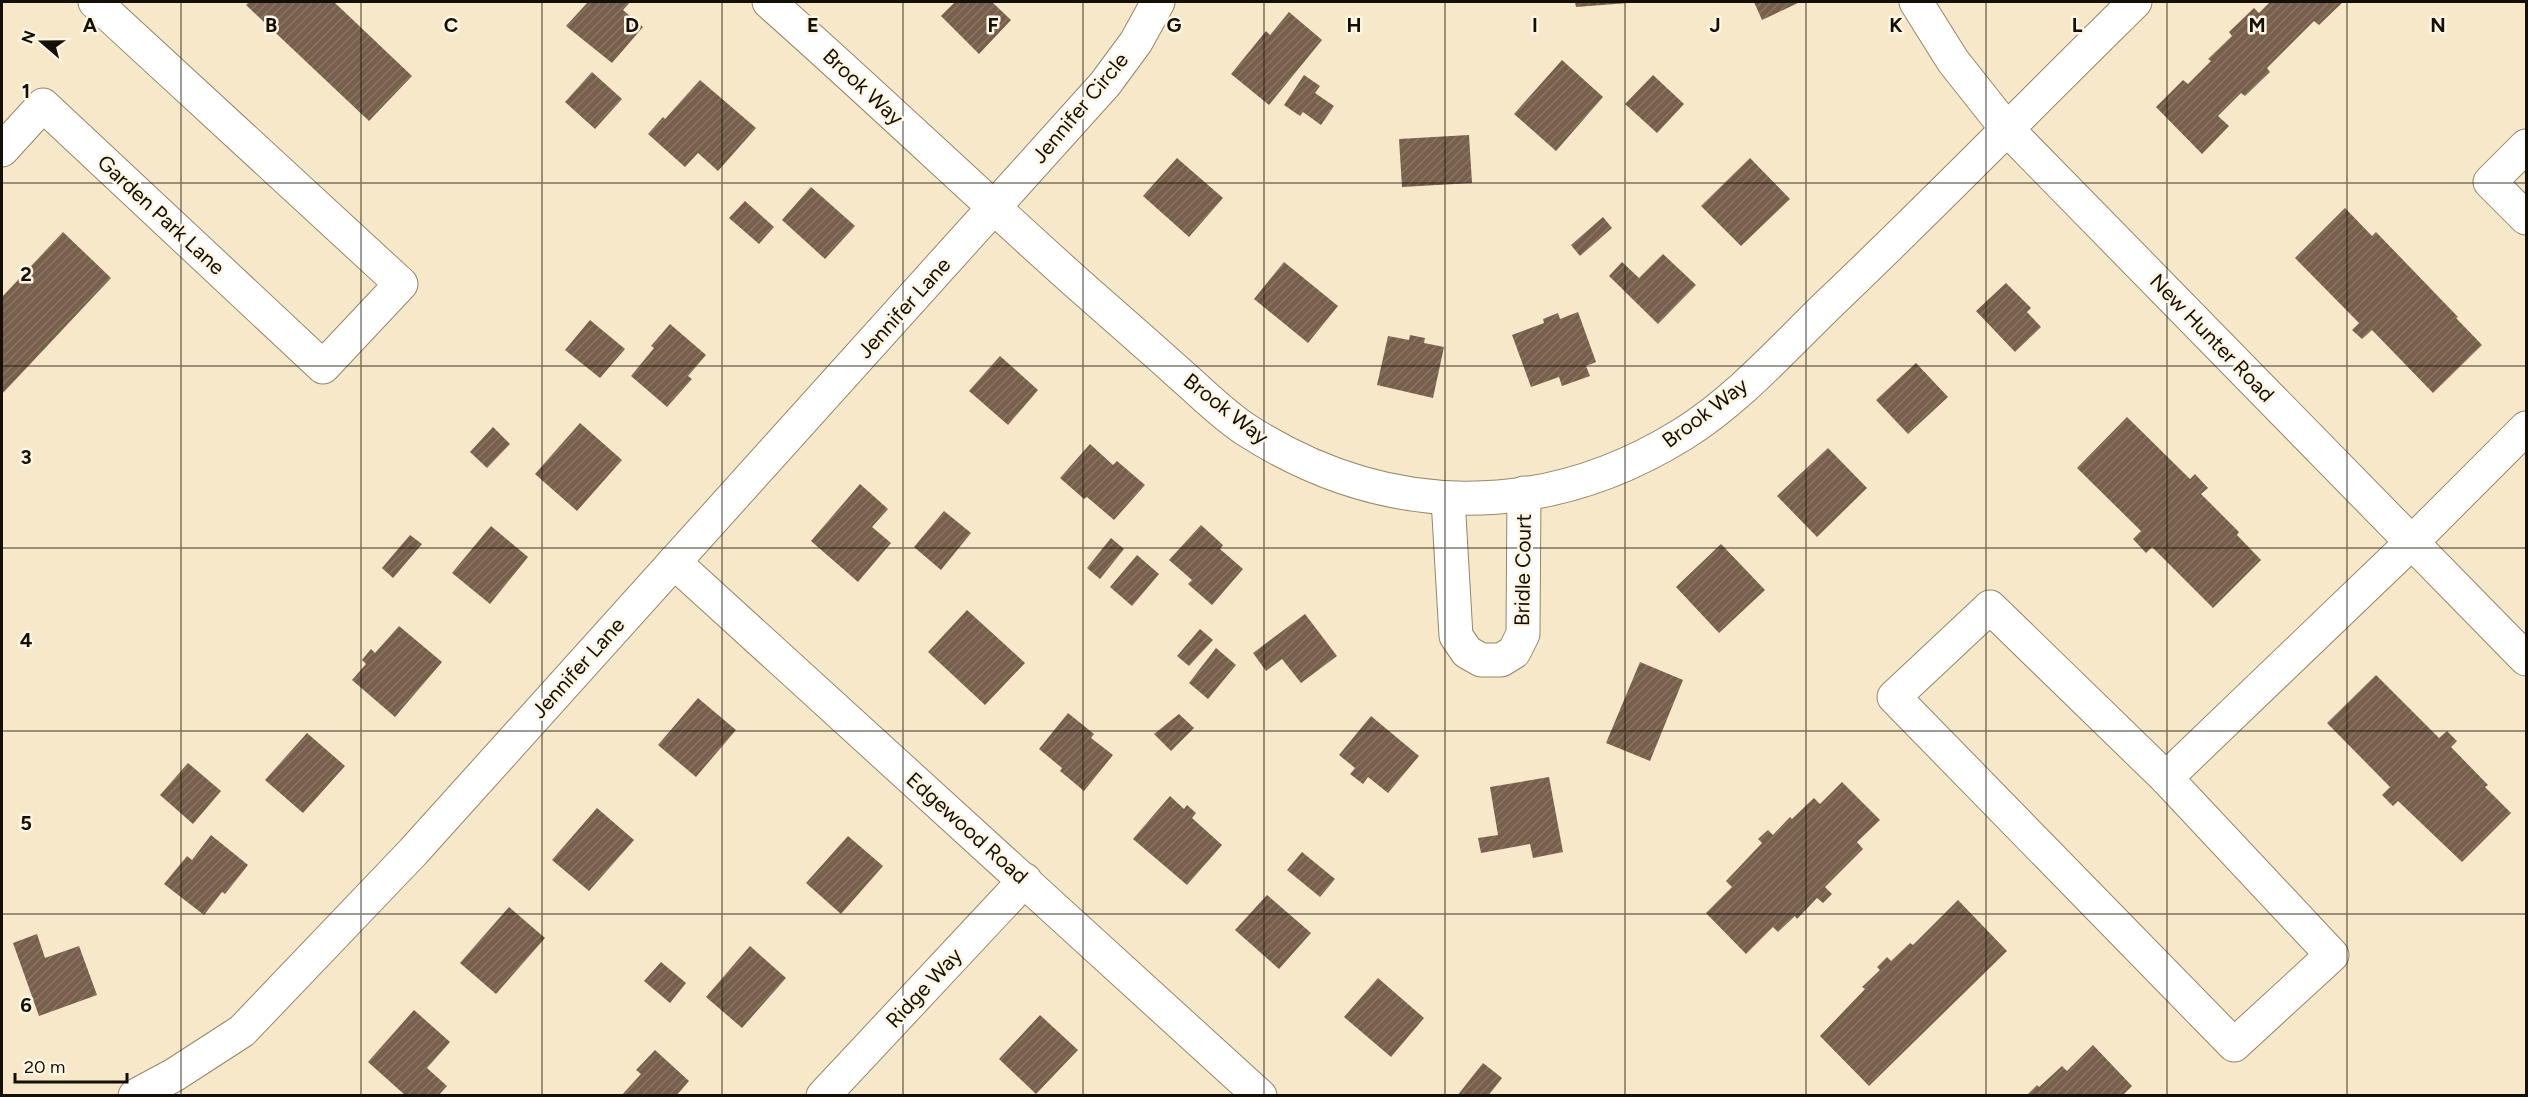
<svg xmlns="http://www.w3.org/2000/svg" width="2528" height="1097" font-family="Figtree,sans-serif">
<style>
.building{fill:url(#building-hatch)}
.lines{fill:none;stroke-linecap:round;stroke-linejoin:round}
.minor-casing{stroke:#94876a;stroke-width:35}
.minor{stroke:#fff;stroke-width:33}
.grid{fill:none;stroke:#151006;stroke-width:1.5;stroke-opacity:0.55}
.labels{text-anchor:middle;stroke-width:5;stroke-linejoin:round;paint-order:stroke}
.street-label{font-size:21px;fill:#151006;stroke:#fef6e2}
.grid-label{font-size:20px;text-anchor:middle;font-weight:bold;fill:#151006;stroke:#fef6e2;stroke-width:5;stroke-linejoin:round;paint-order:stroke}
</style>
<defs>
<pattern id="building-hatch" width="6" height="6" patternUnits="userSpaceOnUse" patternTransform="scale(1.5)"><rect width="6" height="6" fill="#785f4b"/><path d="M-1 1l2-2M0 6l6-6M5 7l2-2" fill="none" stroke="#887565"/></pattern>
</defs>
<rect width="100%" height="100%" fill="#f6e8c8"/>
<!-- building -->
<g class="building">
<polygon points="249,2 334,2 412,76 369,121 246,5"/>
<polygon points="588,2 630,2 623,10 643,27 612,63 566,26"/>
<polygon points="955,2 992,2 1011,20 979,54 941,16"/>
<polygon points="1575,2 1628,2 1628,3 1576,7"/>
<polygon points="1754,2 1800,2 1762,20"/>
<polygon points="2270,2 2343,2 2319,25 2314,21 2267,68 2270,72 2245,96 2241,93 2218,116 2229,126 2202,154 2156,107 2183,80 2188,84 2211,61 2208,59 2232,36 2229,32 2254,8 2259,13"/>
<polygon points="1289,12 1322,40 1269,105 1231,74 1266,31 1270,35"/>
<polygon points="1562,60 1603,97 1556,151 1514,114"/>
<polygon points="592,72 622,99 595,129 565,102"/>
<polygon points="1304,75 1320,86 1315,93 1334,106 1321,125 1303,112 1300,116 1284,105"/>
<polygon points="1653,75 1684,104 1657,133 1625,104"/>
<polygon points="700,80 756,128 718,171 698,153 685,167 648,134 663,117 665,119"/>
<polygon points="1469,135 1472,183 1402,187 1399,139"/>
<polygon points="1177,158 1223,198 1189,237 1143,196"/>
<polygon points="1750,158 1790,199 1741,246 1701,206"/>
<polygon points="811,187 855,226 825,259 782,220"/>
<polygon points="745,201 774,227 759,244 729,218"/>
<polygon points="2345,208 2372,236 2376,232 2458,317 2456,318 2482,345 2433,393 2372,330 2362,339 2352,330 2359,323 2295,258"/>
<polygon points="1603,217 1612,228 1580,256 1571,245"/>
<polygon points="63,232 111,278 2,394 2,297"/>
<polygon points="1663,254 1696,285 1658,324 1609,276 1622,262 1639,278"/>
<polygon points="1284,262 1338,306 1308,343 1254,299"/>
<polygon points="2006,283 2031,308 2027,312 2041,327 2015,352 1976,311"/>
<polygon points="1578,312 1596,362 1586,366 1590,376 1562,386 1559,377 1531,387 1512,335 1544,323 1543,319 1558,313 1560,319"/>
<polygon points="590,320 625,349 600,378 565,350"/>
<polygon points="670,324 706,355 688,376 692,379 667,407 631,376 654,348 651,346"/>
<polygon points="1410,335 1425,338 1424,343 1444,347 1433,398 1377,385 1388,336 1409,340"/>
<polygon points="1000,356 1038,390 1008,425 969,391"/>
<polygon points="1916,363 1948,397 1908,434 1876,400"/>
<polygon points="2127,417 2190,479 2195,474 2208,488 2201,494 2239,532 2237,535 2261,560 2213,608 2152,547 2146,553 2133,539 2141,531 2077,468"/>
<polygon points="580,423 622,460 577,511 535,474"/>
<polygon points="493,427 510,444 487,468 470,452"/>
<polygon points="1090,444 1113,465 1117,461 1145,485 1114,520 1087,497 1084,499 1060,478"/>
<polygon points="1828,448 1867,488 1817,537 1777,496"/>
<polygon points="860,484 888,509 872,527 891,543 858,582 811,541"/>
<polygon points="944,511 971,533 941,570 914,547"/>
<polygon points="1201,525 1223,545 1220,549 1243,569 1212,605 1188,584 1192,580 1169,560"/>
<polygon points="491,526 528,557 490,604 452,573"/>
<polygon points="410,535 422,544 393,578 382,568"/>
<polygon points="1111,538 1124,549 1100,579 1087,568"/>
<polygon points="1721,544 1765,590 1719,633 1676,587"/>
<polygon points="1137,555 1159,574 1132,606 1110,587"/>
<polygon points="967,610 1025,663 985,705 928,652"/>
<polygon points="1305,614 1337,656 1301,683 1282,659 1266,671 1253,653"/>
<polygon points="399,626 442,662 395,717 352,680 366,664 362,660 371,649 375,653"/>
<polygon points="1200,629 1213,640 1189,666 1177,656"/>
<polygon points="1216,648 1236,665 1208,699 1189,683"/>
<polygon points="1640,662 1683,680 1650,761 1606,743"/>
<polygon points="2376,675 2439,738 2447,731 2457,741 2451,747 2488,785 2485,787 2511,813 2462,862 2398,801 2393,806 2382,795 2390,787 2327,723"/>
<polygon points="698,698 736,730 696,777 658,745"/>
<polygon points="1068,713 1094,734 1091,738 1113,755 1084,791 1060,771 1062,768 1039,749"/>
<polygon points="1179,714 1194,728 1171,751 1154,734"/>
<polygon points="1371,716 1419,756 1388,793 1368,777 1363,784 1350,774 1355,768 1339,755"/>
<polygon points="307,733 345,766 303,813 265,780"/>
<polygon points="188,763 221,791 193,824 160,795"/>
<polygon points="1549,777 1563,852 1533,858 1530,844 1481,853 1478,838 1498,835 1490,787"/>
<polygon points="1842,782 1880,820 1857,842 1863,849 1825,887 1832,894 1823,903 1817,898 1797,919 1795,916 1778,932 1773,927 1746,954 1706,913 1732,887 1726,881 1762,843 1758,839 1768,830 1773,835 1790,817 1792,819 1814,798 1820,804"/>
<polygon points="1170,796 1184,809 1187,805 1196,813 1192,818 1222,845 1187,885 1133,839"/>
<polygon points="597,808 634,840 589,891 552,860"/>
<polygon points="211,835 248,865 225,894 222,892 204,915 164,884 187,856 192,860"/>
<polygon points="848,836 883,866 841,914 806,883"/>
<polygon points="1302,852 1335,879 1320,897 1287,870"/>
<polygon points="1267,895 1311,933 1279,969 1235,930"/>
<polygon points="1958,900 2007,951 1869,1086 1820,1036 1865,989 1862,987 1880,970 1877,967 1887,957 1891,961 1910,943 1913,945"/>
<polygon points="509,907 545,938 496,994 460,963"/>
<polygon points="37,934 45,958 79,946 97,995 39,1016 13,943"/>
<polygon points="750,946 786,978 742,1028 706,997"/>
<polygon points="661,962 686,983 670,1003 644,981"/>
<polygon points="1378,978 1424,1018 1391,1057 1344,1017"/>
<polygon points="414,1010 450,1042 427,1068 447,1086 438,1096 406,1096 368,1062"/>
<polygon points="1040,1015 1078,1050 1036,1094 999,1059"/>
<polygon points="2093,1045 2132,1086 2122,1096 2026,1096 2037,1085 2039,1087 2062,1066 2067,1071"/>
<polygon points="655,1050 689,1081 676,1096 621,1096 641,1074 636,1070"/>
<polygon points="1483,1063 1502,1078 1488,1096 1457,1096"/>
</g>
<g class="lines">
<!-- minor casing -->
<g class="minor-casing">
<g id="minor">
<path d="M769,2C873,94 973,190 1077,283C1112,314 1147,344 1181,375C1203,394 1224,416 1248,431C1386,519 1543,521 1683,434C1739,399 1785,346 1832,301C1935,203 2034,101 2135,2"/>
<polyline points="1916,2 1953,61 2006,128 2526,659"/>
<polyline points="2526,146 2490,182 2526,218"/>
<polyline points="2,150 43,105 323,367 401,284 95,2"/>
<polyline points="1448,499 1456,636 1467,652 1481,660 1501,660 1514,652 1523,634 1524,493"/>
<polyline points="674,562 1260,1096"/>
<polygon points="1990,607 2166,778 2332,955 2234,1045 1894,697"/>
<polyline points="2166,778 2412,542 2526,428"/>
<polyline points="135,1096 174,1075 242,1031 413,852 1105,84 1136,42 1158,2"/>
<polyline points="823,1096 1025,880"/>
</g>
</g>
<!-- minor -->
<use href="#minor" class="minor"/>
</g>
<!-- grid -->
<path class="grid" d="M181,2V1096M361,2V1096M542,2V1096M722,2V1096M903,2V1096M1083,2V1096M1264,2V1096M1445,2V1096M1625,2V1096M1806,2V1096M1986,2V1096M2167,2V1096M2347,2V1096M2,183H2526M2,366H2526M2,548H2526M2,731H2526M2,914H2526"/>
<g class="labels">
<!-- street labels -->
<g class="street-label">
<text transform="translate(863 87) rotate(43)" y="7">Brook Way</text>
<text transform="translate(1080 108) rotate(-50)" y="7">Jennifer Circle</text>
<text transform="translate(161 215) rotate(43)" y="7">Garden Park Lane</text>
<text transform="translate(904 308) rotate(-48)" y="7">Jennifer Lane</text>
<text transform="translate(2212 338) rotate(46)" y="7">New Hunter Road</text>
<text transform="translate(1226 409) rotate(38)" y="7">Brook Way</text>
<text transform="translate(1705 413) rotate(-37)" y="7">Brook Way</text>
<text transform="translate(1523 570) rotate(-89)" y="7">Bridle Court</text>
<text transform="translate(578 668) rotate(-48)" y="7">Jennifer Lane</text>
<text transform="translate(967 828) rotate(42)" y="7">Edgewood Road</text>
<text transform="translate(924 988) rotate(-47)" y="7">Ridge Way</text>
</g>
</g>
<g class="grid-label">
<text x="90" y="32">A</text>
<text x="271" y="32">B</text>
<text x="451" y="32">C</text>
<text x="632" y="32">D</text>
<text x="813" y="32">E</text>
<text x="993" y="32">F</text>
<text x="1174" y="32">G</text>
<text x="1354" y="32">H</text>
<text x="1535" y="32">I</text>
<text x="1715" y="32">J</text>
<text x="1896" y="32">K</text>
<text x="2077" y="32">L</text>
<text x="2257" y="32">M</text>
<text x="2438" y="32">N</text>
<text x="26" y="98">1</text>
<text x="26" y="281">2</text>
<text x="26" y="464">3</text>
<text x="26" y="647">4</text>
<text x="26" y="830">5</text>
<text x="26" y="1012">6</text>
</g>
<!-- border -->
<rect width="2528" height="1097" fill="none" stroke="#151006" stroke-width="6"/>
<!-- north arrow -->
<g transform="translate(42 42) rotate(290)" stroke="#fef6e2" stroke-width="4.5" paint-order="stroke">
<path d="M0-4.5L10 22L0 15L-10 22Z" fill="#151006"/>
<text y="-9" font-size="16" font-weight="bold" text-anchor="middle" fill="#151006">N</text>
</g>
<!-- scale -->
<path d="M15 1073v9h112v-9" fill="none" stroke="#151006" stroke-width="3"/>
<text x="24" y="1073" font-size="18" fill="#151006" stroke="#fef6e2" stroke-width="4.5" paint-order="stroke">20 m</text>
</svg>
